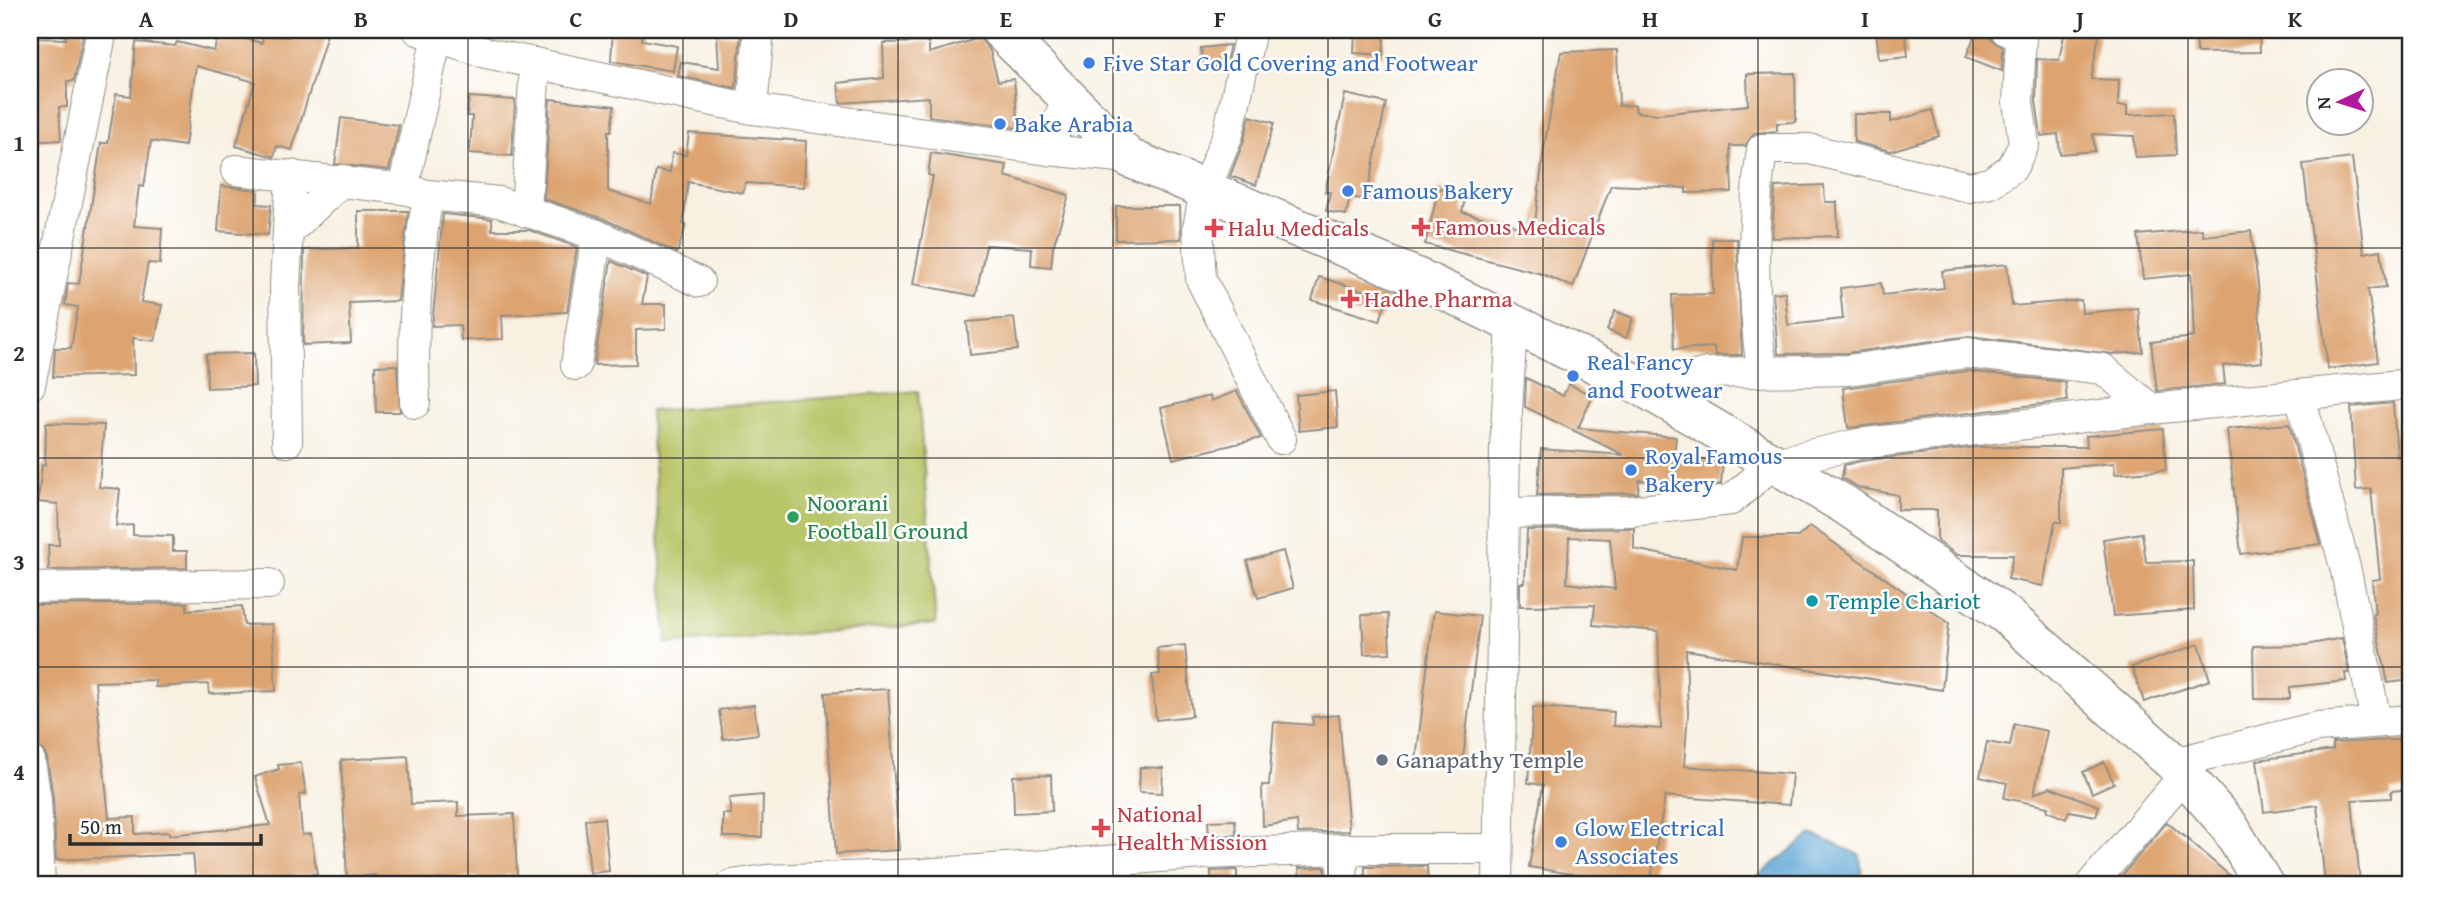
<svg xmlns="http://www.w3.org/2000/svg" width="2441" height="915" font-family="'Gentium Book Plus',serif">
<style>
.green{fill:#b8c567;stroke:#727849;stroke-width:2}
.water{fill:#59a2d0;stroke:#42667e;stroke-width:2}
.building{fill:#dda471;fill-rule:evenodd}
.lines{fill:none;stroke-linecap:round;stroke-linejoin:round}
.minor-casing{stroke:#928e86;stroke-width:32}
.tertiary-casing{stroke:#928e86;stroke-width:41}
.minor{stroke:#fff;stroke-width:30}
.tertiary{stroke:#fff;stroke-width:38}
.grid{fill:none;stroke:#2b2b2b;stroke-width:2;stroke-opacity:0.55}
.shop-dot{fill:#3f7fe0;stroke:#fff;stroke-width:2.5}
.health-dot{fill:#e0444e;stroke:#fff;stroke-width:2.5}
.leisure-dot{fill:#2e9e5b;stroke:#fff;stroke-width:2.5}
.culture-dot{fill:#0f9aa8;stroke:#fff;stroke-width:2.5}
.worship-dot{fill:#6b7280;stroke:#fff;stroke-width:2.5}
.labels{text-anchor:middle;stroke-width:5;stroke-linejoin:round;paint-order:stroke}
.shop-label{font-size:24px;fill:#366cbe;stroke:#fff;text-anchor:start}
.health-label{font-size:24px;fill:#be3a42;stroke:#fff;text-anchor:start}
.leisure-label{font-size:24px;fill:#27864d;stroke:#fff;text-anchor:start}
.culture-label{font-size:24px;fill:#0d838f;stroke:#fff;text-anchor:start}
.worship-label{font-size:24px;fill:#5b616d;stroke:#fff;text-anchor:start}
.neatline{fill:none;stroke:#2b2b2b;stroke-width:2.5}
.grid-label{font-size:23px;text-anchor:middle;font-weight:bold;fill:#2b2b2b}
</style>
<rect width="100%" height="100%" fill="#fff"/>
<filter id="ink" filterUnits="userSpaceOnUse"><feTurbulence type="fractalNoise" baseFrequency=".0143" numOctaves="2"/><feDisplacementMap in="SourceGraphic" scale="14" xChannelSelector="R" yChannelSelector="G"/><feConvolveMatrix kernelMatrix="1 2 1 2 8 2 1 2 1" color-interpolation-filters="sRGB"/></filter>
<filter id="wash" filterUnits="userSpaceOnUse"><feTurbulence type="fractalNoise" baseFrequency=".00686" numOctaves="4" result="noise"/><feDisplacementMap in="SourceGraphic" scale="28" xChannelSelector="R" yChannelSelector="G"/><feGaussianBlur stdDeviation="1.57" result="paint"/><feColorMatrix in="noise" values="0 0 0 0 0 0 0 0 0 0 0 0 0 0 0 0 0 1.4 0 .05"/><feComposite in="paint" operator="in"/></filter>
<g filter="url(#wash)">
<rect width="100%" height="100%" fill="#f8f1e2"/>
<!-- green -->
<polygon class="green" points="918,391 936,624 667,644 650,411"/>
<!-- water -->
<polygon class="water" points="1812,834 1860,855 1863,885 1752,885 1752,881"/>
<g id="blocks">
<!-- building -->
<g class="building">
<polygon points="66,30 84,30 74,81 67,81 67,107 59,107 61,140 30,142 30,38 66,39"/>
<polygon points="288,30 328,31 292,150 277,146 274,157 236,146 255,82 196,66 185,146 151,141 144,187 139,186 134,226 162,228 160,264 148,263 141,302 162,305 155,341 133,338 134,375 53,377 55,348 71,348 78,307 65,305 68,283 79,284 101,143 108,143 116,94 131,96 136,42 175,46 177,42 214,51 219,32 262,43 263,35 288,37"/>
<polygon points="613,30 643,30 642,40 677,46 673,71 611,61"/>
<polygon points="1355,30 1385,30 1383,55 1354,53"/>
<polygon points="1876,30 1905,30 1908,56 1879,59"/>
<polygon points="2065,30 2100,30 2091,79 2119,80 2118,106 2127,106 2127,115 2174,113 2176,155 2135,157 2134,136 2093,134 2095,151 2060,154 2058,134 2041,136 2036,101 2037,59 2059,60"/>
<polygon points="2196,30 2259,30 2260,52 2197,53"/>
<polygon points="1976,32 1991,38 2003,48 2002,71 1966,57"/>
<polygon points="741,34 736,88 678,76 681,62 719,68 717,35"/>
<polygon points="980,38 990,51 998,81 1014,79 1018,128 929,116 929,97 840,103 838,83 884,78 883,43 929,42 929,53"/>
<polygon points="1230,45 1225,66 1203,68 1201,48"/>
<polygon points="1617,50 1619,106 1635,105 1636,112 1659,114 1748,105 1747,74 1795,73 1796,122 1777,123 1777,131 1754,133 1745,146 1730,146 1732,192 1686,193 1686,188 1611,185 1573,287 1542,274 1425,244 1439,188 1466,195 1462,212 1534,231 1544,148 1561,52"/>
<polygon points="1345,94 1386,103 1366,200 1350,197 1346,215 1326,211 1330,192 1325,192"/>
<polygon points="469,97 515,100 512,156 470,153 472,116 467,116"/>
<polygon points="550,99 614,106 611,131 608,131 608,191 651,204 656,170 670,172 672,153 686,155 689,133 806,141 804,187 745,183 743,193 688,182 683,224 686,225 677,253 604,219 544,199"/>
<polygon points="1932,110 1939,136 1891,151 1854,142 1854,114 1891,114 1891,122"/>
<polygon points="1250,116 1274,123 1256,185 1230,176 1244,140"/>
<polygon points="341,118 399,125 389,170 335,164"/>
<polygon points="931,153 1007,165 1005,176 1069,195 1053,247 1051,267 1031,265 1032,248 986,245 976,296 913,284 933,176 928,175"/>
<polygon points="2352,158 2364,253 2381,250 2386,287 2368,289 2378,362 2328,369 2303,164"/>
<polygon points="1824,185 1825,202 1837,202 1838,236 1772,238 1775,187"/>
<polygon points="221,186 258,190 257,204 271,205 268,235 218,231"/>
<polygon points="1116,206 1180,206 1181,239 1116,240"/>
<polygon points="358,211 408,211 398,301 349,303 351,343 303,345 304,250 358,248"/>
<polygon points="443,214 492,219 492,230 529,230 577,247 567,312 502,315 503,339 461,340 460,325 432,326"/>
<polygon points="2202,229 2203,236 2251,231 2258,284 2262,362 2223,366 2225,384 2157,391 2151,342 2194,337 2191,274 2143,279 2138,235"/>
<polygon points="1712,239 1737,239 1742,355 1715,355 1714,347 1674,349 1672,295 1713,294"/>
<polygon points="611,261 647,277 642,304 666,304 666,329 636,330 636,364 594,365"/>
<polygon points="2007,264 2012,306 2081,300 2082,313 2138,308 2143,352 2112,354 1969,336 1847,353 1778,354 1773,293 1785,292 1788,325 1843,319 1840,288 1881,283 1883,295 1944,288 1942,271"/>
<polygon points="1319,277 1387,298 1380,321 1312,300"/>
<polygon points="1615,311 1633,318 1626,338 1607,330"/>
<polygon points="1014,318 1018,350 970,355 967,322"/>
<polygon points="254,353 255,386 207,388 206,354"/>
<polygon points="397,365 400,412 376,412 375,366"/>
<polygon points="1967,371 2065,382 2067,401 1848,428 1843,388"/>
<polygon points="1526,378 1563,396 1569,384 1593,396 1578,428 1676,437 1674,457 1723,461 1721,484 1701,486 1639,480 1638,493 1537,495 1541,449 1624,455 1525,407"/>
<polygon points="1237,391 1261,438 1173,459 1161,408 1210,396 1211,401"/>
<polygon points="1335,391 1338,427 1299,431 1296,395"/>
<polygon points="2393,403 2397,457 2411,455 2411,680 2388,683 2373,614 2375,614 2372,580 2380,579 2371,489 2356,490 2351,407"/>
<polygon points="46,423 104,425 99,487 120,489 116,526 133,525 133,535 173,536 173,551 187,551 187,568 49,570 48,545 59,545 58,504 38,502 42,465 45,465"/>
<polygon points="2289,424 2321,544 2241,554 2227,429"/>
<polygon points="2163,429 2166,470 2115,474 2114,463 2061,468 2061,522 2055,522 2043,586 2008,579 2013,555 1957,555 1937,541 1937,510 1898,510 1898,495 1860,488 1842,478 1844,465 1861,461 1978,447 2087,447 2086,436"/>
<path d="M1810,526L1949,623L1942,690L1686,650L1688,713L1684,766L1792,774L1789,805L1665,796L1650,885H1570L1572,874L1529,867L1543,785L1528,783L1533,707L1614,712L1613,726L1661,729L1658,631L1593,625L1595,605L1520,606V583H1525L1527,530L1634,528V549L1737,570L1742,537H1798ZM1569,537L1610,539L1615,589L1567,583Z"/>
<polygon points="2142,533 2146,562 2193,561 2194,610 2113,616 2103,539"/>
<polygon points="1283,551 1293,588 1258,598 1247,561"/>
<polygon points="187,603 187,610 242,606 244,625 272,624 276,691 209,694 208,684 155,687 155,680 95,682 109,818 135,817 135,834 169,832 169,835 270,825 255,777 279,769 278,765 301,763 306,794 299,795 302,835 311,834 317,874 267,879 267,885 196,885 193,854 56,860 53,798 47,758 43,750 30,744 30,725 35,725 30,605"/>
<polygon points="1434,611 1480,616 1462,767 1416,761"/>
<polygon points="1388,614 1390,653 1364,654 1362,615"/>
<polygon points="2342,638 2349,673 2345,673 2346,681 2290,687 2290,699 2254,699 2253,646 2306,645"/>
<polygon points="2199,644 2210,680 2144,702 2132,667"/>
<polygon points="1185,645 1192,716 1156,720 1152,675 1160,674 1157,648"/>
<polygon points="888,689 899,850 836,854 825,693"/>
<polygon points="754,705 758,734 723,739 719,710"/>
<polygon points="1339,715 1349,831 1298,833 1297,821 1263,826 1262,785 1269,785 1274,722 1313,725 1312,717"/>
<polygon points="2014,724 2047,731 2034,794 2050,787 2099,806 2096,816 2069,811 2066,819 2047,811 2048,807 2004,798 2007,783 1980,777 1987,742 2010,746"/>
<polygon points="2411,739 2411,789 2391,791 2391,798 2352,800 2360,882 2325,885 2317,805 2264,812 2257,760 2333,750 2333,743"/>
<polygon points="408,756 411,804 458,802 458,816 514,814 517,875 505,875 506,885 478,885 478,877 376,884 375,875 347,878 341,760"/>
<polygon points="2104,762 2114,783 2092,793 2083,772"/>
<polygon points="1140,767 1163,768 1162,793 1139,792"/>
<polygon points="1051,775 1052,811 1014,813 1013,776"/>
<polygon points="763,795 762,837 723,837 723,814 731,814 729,798"/>
<polygon points="604,818 609,871 590,873 585,820"/>
<polygon points="1235,820 1236,835 1209,836 1208,821"/>
<polygon points="2167,822 2236,881 2239,885 2114,885"/>
<polygon points="1427,866 1428,885 1365,885 1365,867"/>
<polygon points="1325,867 1325,885 1300,885 1299,868"/>
<polygon points="1237,870 1237,884 1211,883 1211,871"/>
</g>
</g>
</g>
<g filter="url(#ink)">
<use href="#blocks" fill-opacity="0" stroke="#928e86" stroke-width="2"/>
<g class="lines">
<!-- minor casing -->
<g class="minor-casing">
<g id="minor">
<polyline points="418,30 486,53 752,109 1048,150 1129,158"/>
<polyline points="1251,30 1228,134 1205,190 1198,228 1201,279 1281,439"/>
<polyline points="437,36 403,189 428,195 499,202 597,235 699,282"/>
<polyline points="752,109 759,30"/>
<polyline points="1048,150 1067,98"/>
<polyline points="236,170 403,189"/>
<polyline points="526,212 535,63"/>
<polyline points="288,232 343,180"/>
<polyline points="576,365 597,235"/>
<path d="M1762,371C1752,296 1751,223 1762,149H1809L1969,187L1990,183L2012,168L2024,144L2018,102L2021,37L2006,30"/>
<polyline points="30,385 102,30"/>
<polyline points="1645,388 1707,373 1848,370 1967,353 2103,369 2151,409"/>
<polyline points="2300,396 2346,571 2376,721"/>
<path d="M415,403C412,329 416,268 428,195"/>
<polyline points="287,442 285,285 291,175"/>
<polyline points="1504,513 1631,511 1731,500 1774,463 1858,444 2151,409 2411,384"/>
<polyline points="30,588 269,584"/>
<polyline points="30,761 36,799 40,885"/>
<polyline points="2174,763 2317,727 2411,720"/>
<polyline points="731,885 766,880 922,874 1203,854 1343,849 1498,849"/>
<polyline points="1342,885 1343,849"/>
<polyline points="1498,885 1505,447 1512,325"/>
<polyline points="2097,885 2093,882 2184,776"/>
</g>
</g>
<!-- tertiary casing -->
<g class="tertiary-casing">
<polyline id="tertiary" points="1000,30 1129,158 1423,280 1645,388 1845,505 2006,615 2174,763 2229,826 2264,885"/>
</g>
<!-- minor -->
<use href="#minor" class="minor"/>
<!-- tertiary -->
<use href="#tertiary" class="tertiary"/>
</g>
</g>
<!-- grid -->
<path class="grid" d="M253,30V885M468,30V885M683,30V885M898,30V885M1113,30V885M1328,30V885M1543,30V885M1758,30V885M1973,30V885M2188,30V885M30,248H2411M30,458H2411M30,667H2411"/>
<!-- markers -->
<g class="shop-dot">
<circle cx="1089" cy="63" r="7"/>
<circle cx="1000" cy="124" r="7"/>
<circle cx="1348" cy="191" r="7"/>
<circle cx="1573" cy="376" r="7"/>
<circle cx="1631" cy="470" r="7"/>
<circle cx="1561" cy="842" r="7"/>
</g>
<g class="health-dot">
<path d="M1417.5 216.5h7v7h7v7h-7v7h-7v-7h-7v-7h7z"/>
<path d="M1210.5 217.5h7v7h7v7h-7v7h-7v-7h-7v-7h7z"/>
<path d="M1346.5 288.5h7v7h7v7h-7v7h-7v-7h-7v-7h7z"/>
<path d="M1097.5 817.5h7v7h7v7h-7v7h-7v-7h-7v-7h7z"/>
</g>
<circle class="leisure-dot" cx="793" cy="517" r="7"/>
<circle class="culture-dot" cx="1812" cy="601" r="7"/>
<circle class="worship-dot" cx="1382" cy="760" r="7"/>
<g class="labels">
<!-- shop labels -->
<g class="shop-label">
<text x="1103" y="71">Five Star Gold Covering and Footwear</text>
<text x="1014" y="132">Bake Arabia</text>
<text x="1362" y="199">Famous Bakery</text>
<text x="1587" y="370">Real Fancy<tspan x="1587" dy="28">and Footwear</tspan></text>
<text x="1645" y="464">Royal Famous<tspan x="1645" dy="28">Bakery</tspan></text>
<text x="1575" y="836">Glow Electrical<tspan x="1575" dy="28">Associates</tspan></text>
</g>
<!-- health labels -->
<g class="health-label">
<text x="1435" y="235">Famous Medicals</text>
<text x="1228" y="236">Halu Medicals</text>
<text x="1364" y="307">Hadhe Pharma</text>
<text x="1117" y="822">National<tspan x="1117" dy="28">Health Mission</tspan></text>
</g>
<!-- leisure labels -->
<g class="leisure-label">
<text x="807" y="511">Noorani<tspan x="807" dy="28">Football Ground</tspan></text>
</g>
<!-- culture labels -->
<g class="culture-label">
<text x="1826" y="609">Temple Chariot</text>
</g>
<!-- worship labels -->
<g class="worship-label">
<text x="1396" y="768">Ganapathy Temple</text>
</g>
</g>
<!-- margin -->
<rect width="2441" height="915" fill="none" stroke="#fff" stroke-width="77"/>
<!-- north arrow -->
<g transform="translate(2340 102) rotate(266)"><circle r="33" fill="#ffffff" stroke="#aaaaaa" stroke-width="2"/>
<path d="M0-5L12 26L0 18L-12 26Z" fill="#b5179e"/>
<text y="-10" font-size="19" font-weight="bold" text-anchor="middle" fill="#2b2b2b">N</text>
</g>
<!-- scale -->
<path d="M70 834v10h191v-10" fill="none" stroke="#2b2b2b" stroke-width="3.5"/>
<text x="80" y="834" font-size="21" fill="#2b2b2b" stroke="#ffffff" stroke-width="5" paint-order="stroke">50 m</text>
<rect x="38" y="38" width="2364" height="838" class="neatline"/>
<g class="grid-label">
<text x="146" y="27">A</text>
<text x="361" y="27">B</text>
<text x="576" y="27">C</text>
<text x="791" y="27">D</text>
<text x="1006" y="27">E</text>
<text x="1220" y="27">F</text>
<text x="1435" y="27">G</text>
<text x="1650" y="27">H</text>
<text x="1865" y="27">I</text>
<text x="2080" y="27">J</text>
<text x="2295" y="27">K</text>
<text x="19" y="151">1</text>
<text x="19" y="361">2</text>
<text x="19" y="570">3</text>
<text x="19" y="780">4</text>
</g>
</svg>
